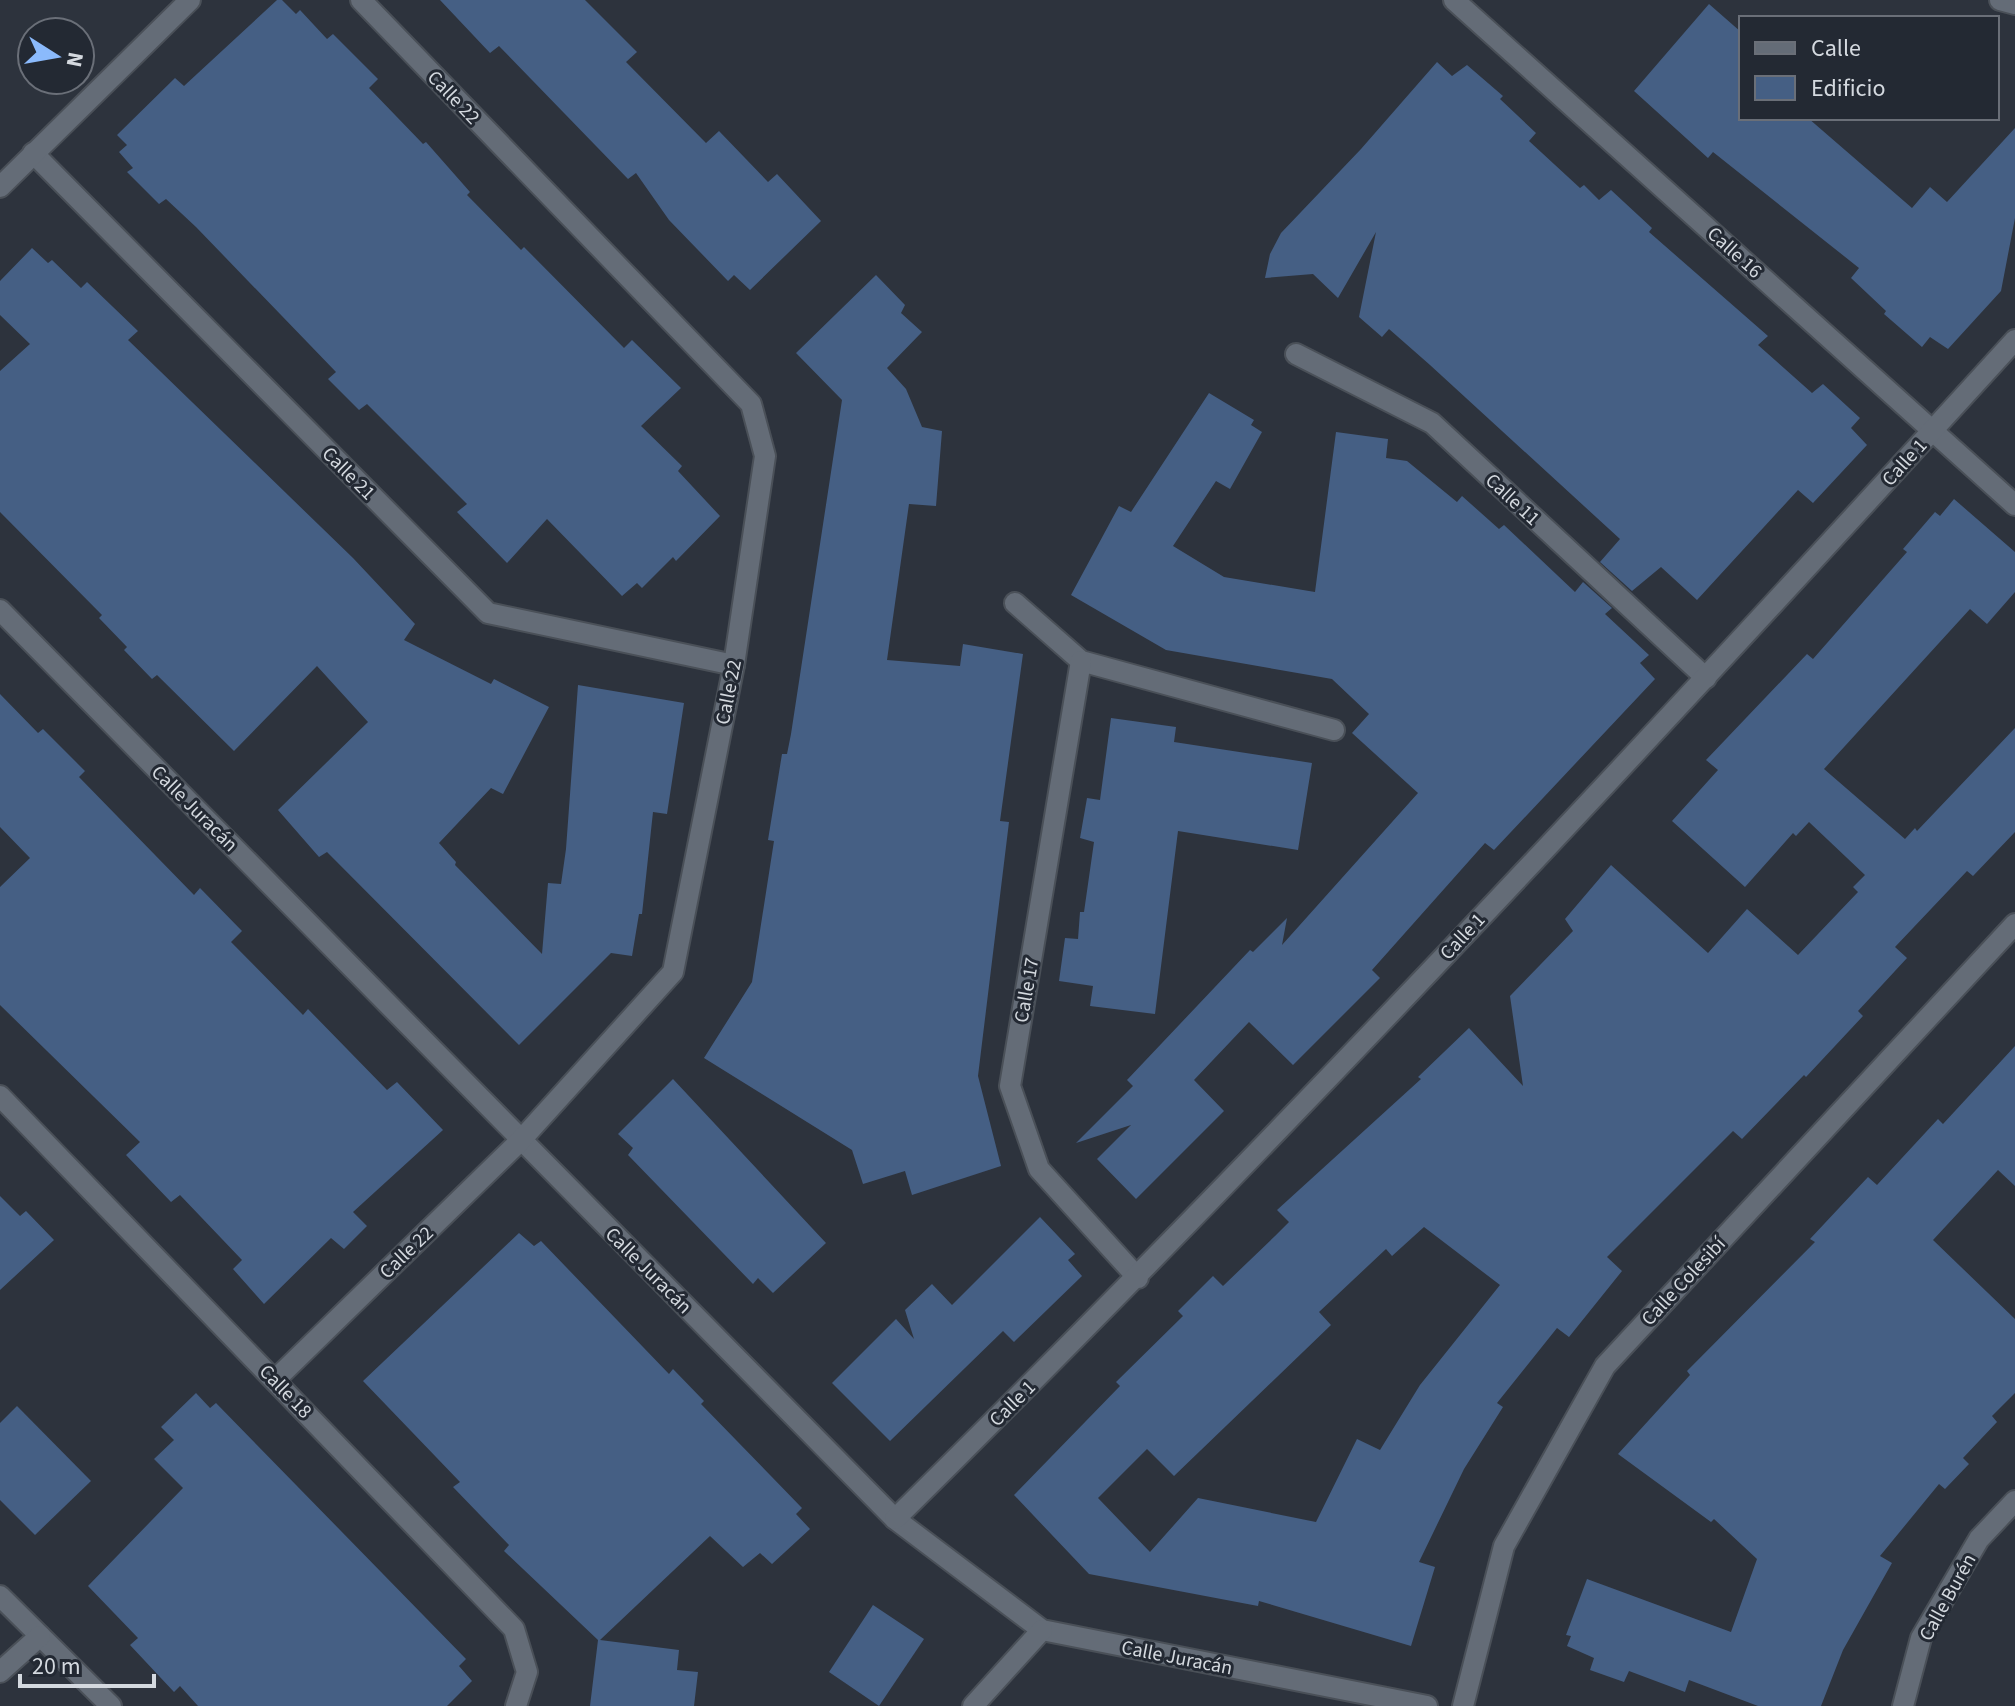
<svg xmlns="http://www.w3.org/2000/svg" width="2015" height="1706" font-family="'Source Sans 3',sans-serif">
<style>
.building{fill:#455f84;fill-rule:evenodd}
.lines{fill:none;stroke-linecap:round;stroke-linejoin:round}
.street-casing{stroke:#4a5058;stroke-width:24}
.street{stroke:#646c77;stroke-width:20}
.labels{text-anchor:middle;stroke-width:6;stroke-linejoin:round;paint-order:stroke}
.street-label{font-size:20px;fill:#d4d9df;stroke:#232933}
</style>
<rect width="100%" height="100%" fill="#2d333d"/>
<!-- building -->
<g class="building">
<polygon points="277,0 282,0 296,14 300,10 327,39 333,34 378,79 369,88 423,144 426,142 470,192 467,195 521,250 524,247 624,348 632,340 681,388 641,426 682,466 678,471 720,516 676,561 673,557 642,588 637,583 622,596 547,519 507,563 457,512 467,504 367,404 359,410 328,379 336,372 196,227 166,199 159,204 127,172 133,168 119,152 127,145 117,135 175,78 184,86"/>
<polygon points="440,0 585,0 637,52 626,62 706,143 719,131 768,182 777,174 821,221 750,290 734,275 728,281 669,220 636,173 628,179 499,46 490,53"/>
<polygon points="1709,4 1741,32 1741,118 1808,118 1912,208 1930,187 1947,202 2015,128 2015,218 2001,291 1948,349 1930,337 1922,347 1884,314 1886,311 1851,278 1859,268 1713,152 1708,158 1634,91"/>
<polygon points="1437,62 1452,76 1467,65 1503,96 1500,99 1536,133 1529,141 1580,188 1584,185 1599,200 1611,190 1652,228 1649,232 1768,336 1758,345 1812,393 1823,384 1860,418 1851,428 1867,445 1813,503 1798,490 1697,600 1661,567 1632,591 1600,562 1620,539 1430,365 1389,329 1382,337 1359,317 1376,232 1338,298 1313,274 1265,278 1270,254 1281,233 1361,149"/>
<polygon points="32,248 48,263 52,260 81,288 87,282 138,331 128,340 353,558 415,624 404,640 491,684 494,679 549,707 503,794 491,788 439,843 456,862 455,865 542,954 548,883 561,884 566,849 578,685 684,703 667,814 653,812 642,914 639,914 632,956 611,953 519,1045 327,852 319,857 278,810 368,722 317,666 234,751 157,675 152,679 124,650 127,647 99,618 102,615 0,512 0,371 30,344 0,315 0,281"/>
<polygon points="876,275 905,305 901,313 922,332 887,368 906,389 922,427 942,431 936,506 909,504 887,660 960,666 963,644 1023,654 1000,821 1009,822 978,1076 1001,1166 912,1195 905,1171 863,1184 852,1150 704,1058 752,982 774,841 768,840 782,754 787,754 791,734 842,400 796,353"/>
<polygon points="1209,393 1254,420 1251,425 1262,432 1230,489 1216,481 1173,546 1224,577 1315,592 1336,432 1388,439 1386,458 1407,461 1457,502 1462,496 1499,529 1504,525 1575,592 1583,582 1612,608 1605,614 1649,655 1640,663 1655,679 1494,850 1485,843 1372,970 1380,978 1293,1065 1249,1022 1194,1080 1224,1111 1136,1199 1097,1159 1131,1125 1076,1143 1133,1086 1127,1080 1250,950 1253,952 1287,918 1282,945 1418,793 1352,733 1369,714 1332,679 1166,650 1071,595 1119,506 1131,512"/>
<path d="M1954,499L2015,552V592L1987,624L1970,609L1824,769L1905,839L1915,828L1917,831L2015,728V832L1973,876L1967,871L1895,947L1907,958L1858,1011L1863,1016L1806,1077L1804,1075L1742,1139L1733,1131L1607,1257L1622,1271L1569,1337L1557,1328L1497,1403L1503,1407L1464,1469L1419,1562L1435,1567L1411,1646L1259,1601L1258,1606L1089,1574L1014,1495L1120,1386L1116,1382L1183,1316L1178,1311L1213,1276L1223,1286L1275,1236L1289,1222L1277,1210L1421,1079L1418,1077L1469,1028L1523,1086L1510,996L1573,931L1565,919L1611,865L1708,953L1747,909L1798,955L1858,892L1853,887L1865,875L1809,822L1796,836L1793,833L1745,887L1672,821L1718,770L1706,760L1807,654L1813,659L1907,552L1903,549L1935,512L1940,516ZM1424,1227L1500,1285L1420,1385L1380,1450L1357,1439L1316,1522L1198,1498L1150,1552L1098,1498L1147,1449L1174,1476L1331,1325L1319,1312L1386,1249L1392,1256Z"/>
<polygon points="0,694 38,733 43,729 85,771 79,777 194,895 200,888 242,931 231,942 303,1015 308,1009 387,1090 397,1082 443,1130 353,1212 367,1226 344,1249 331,1238 264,1304 233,1269 242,1260 180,1195 171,1202 126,1155 140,1142 0,1005 0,887 30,858 0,827"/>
<polygon points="1111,718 1176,727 1174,742 1312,763 1298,850 1178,831 1155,1014 1090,1006 1093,986 1059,981 1065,938 1078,939 1080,912 1084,912 1094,842 1080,838 1087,798 1100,800"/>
<polygon points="2015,1046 2015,1186 1998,1170 1933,1240 2015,1319 2015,1393 1992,1416 1997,1422 1963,1458 1969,1464 1945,1489 1939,1484 1880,1556 1892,1563 1843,1650 1821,1706 1758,1706 1689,1680 1685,1692 1629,1671 1624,1682 1590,1670 1594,1658 1567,1646 1571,1636 1566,1635 1587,1579 1731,1632 1757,1559 1714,1519 1711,1522 1618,1454 1690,1375 1687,1371 1815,1242 1810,1239 1868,1177 1877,1185 1938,1119 1943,1124"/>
<polygon points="673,1079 826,1243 773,1293 758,1278 753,1284 628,1155 633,1148 618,1134"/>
<polygon points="0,1196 20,1216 26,1211 54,1240 0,1290"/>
<polygon points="1040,1217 1075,1254 1068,1260 1082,1276 1014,1342 1003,1331 890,1441 832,1383 896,1319 914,1339 905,1310 932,1284 952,1305"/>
<polygon points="519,1233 534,1246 541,1241 669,1374 673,1369 704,1401 701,1404 802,1508 796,1514 810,1529 772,1564 760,1553 743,1567 710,1536 600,1640 679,1650 677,1670 698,1672 694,1706 590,1706 598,1640 504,1551 509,1545 453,1487 460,1482 363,1381"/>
<polygon points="196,1393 210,1408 216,1403 466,1659 459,1666 472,1681 447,1706 198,1706 180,1686 174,1692 130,1645 138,1638 88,1586 183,1488 154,1459 174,1440 161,1427"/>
<polygon points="17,1406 91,1481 35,1535 0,1500 0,1423"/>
<polygon points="873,1605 924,1639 879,1706 829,1672"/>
</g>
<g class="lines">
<!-- street casing -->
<g class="street-casing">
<g id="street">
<polyline points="1454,0 2015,505"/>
<polyline points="2000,0 2015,4"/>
<polyline points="33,153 488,613 734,665"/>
<polyline points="0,187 190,0"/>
<polyline points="1296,354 1432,423 1706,678"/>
<polyline points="1015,603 1081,661 1334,730"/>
<polyline points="0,610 895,1519 1042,1630 1427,1706"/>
<polyline points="1081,661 1010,1086 1039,1169 1138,1278"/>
<polyline points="0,1096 514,1629 527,1672 516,1706"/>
<polyline points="276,1379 521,1140 673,972 734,665 765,456 751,404 361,0"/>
<path d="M895,1519C1280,1138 1650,741 2015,340"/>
<polyline points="0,1596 111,1706"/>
<polyline points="0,1672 40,1636"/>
<polyline points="973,1706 1042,1630"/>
<polyline points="1463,1706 1504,1546 1605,1366 2015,924"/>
<polyline points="1903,1706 1921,1638 1979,1539 2015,1501"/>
</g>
</g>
<!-- street -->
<use href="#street" class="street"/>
</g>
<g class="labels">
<!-- street labels -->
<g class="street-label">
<text transform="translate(454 97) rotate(46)" y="7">Calle 22</text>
<text transform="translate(1735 252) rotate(42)" y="7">Calle 16</text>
<text transform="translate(1904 462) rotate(-48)" y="7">Calle 1</text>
<text transform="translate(349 473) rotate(45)" y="7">Calle 21</text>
<text transform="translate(1513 499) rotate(43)" y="7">Calle 11</text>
<text transform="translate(728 692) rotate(-79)" y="7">Calle 22</text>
<text transform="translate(195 808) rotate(45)" y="7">Calle Juracán</text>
<text transform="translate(1462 936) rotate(-47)" y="7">Calle 1</text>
<text transform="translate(1026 990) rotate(-80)" y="7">Calle 17</text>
<text transform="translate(406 1252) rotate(-44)" y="7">Calle 22</text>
<text transform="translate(649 1270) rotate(45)" y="7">Calle Juracán</text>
<text transform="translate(1683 1281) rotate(-47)" y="7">Calle Colesibí</text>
<text transform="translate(286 1391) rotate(46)" y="7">Calle 18</text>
<text transform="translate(1012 1403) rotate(-45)" y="7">Calle 1</text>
<text transform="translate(1947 1597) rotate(-61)" y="7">Calle Burén</text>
<text transform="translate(1177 1657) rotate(11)" y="7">Calle Juracán</text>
</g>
</g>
<!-- legend -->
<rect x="1739" y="16" width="260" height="104" fill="#232933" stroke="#6a6f78" stroke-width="2"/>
<rect x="1755" y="42" width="40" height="12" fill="#646c77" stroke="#6a6f78" stroke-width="2"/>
<text x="1811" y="56" font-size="24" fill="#d4d9df">Calle</text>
<rect x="1755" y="76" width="40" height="24" fill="#455f84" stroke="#6a6f78" stroke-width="2"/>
<text x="1811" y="96" font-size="24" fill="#d4d9df">Edificio</text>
<!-- north arrow -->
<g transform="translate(56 56) rotate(101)"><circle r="38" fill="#232933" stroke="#6a6f78" stroke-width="2"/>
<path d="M0-6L14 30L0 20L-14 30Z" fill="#8bbafc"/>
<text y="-12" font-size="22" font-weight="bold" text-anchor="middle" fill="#d4d9df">N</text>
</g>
<!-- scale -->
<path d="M20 1674v12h134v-12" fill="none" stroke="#d4d9df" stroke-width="4"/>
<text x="32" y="1674" font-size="24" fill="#d4d9df" stroke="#232933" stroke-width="6" paint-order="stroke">20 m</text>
</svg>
